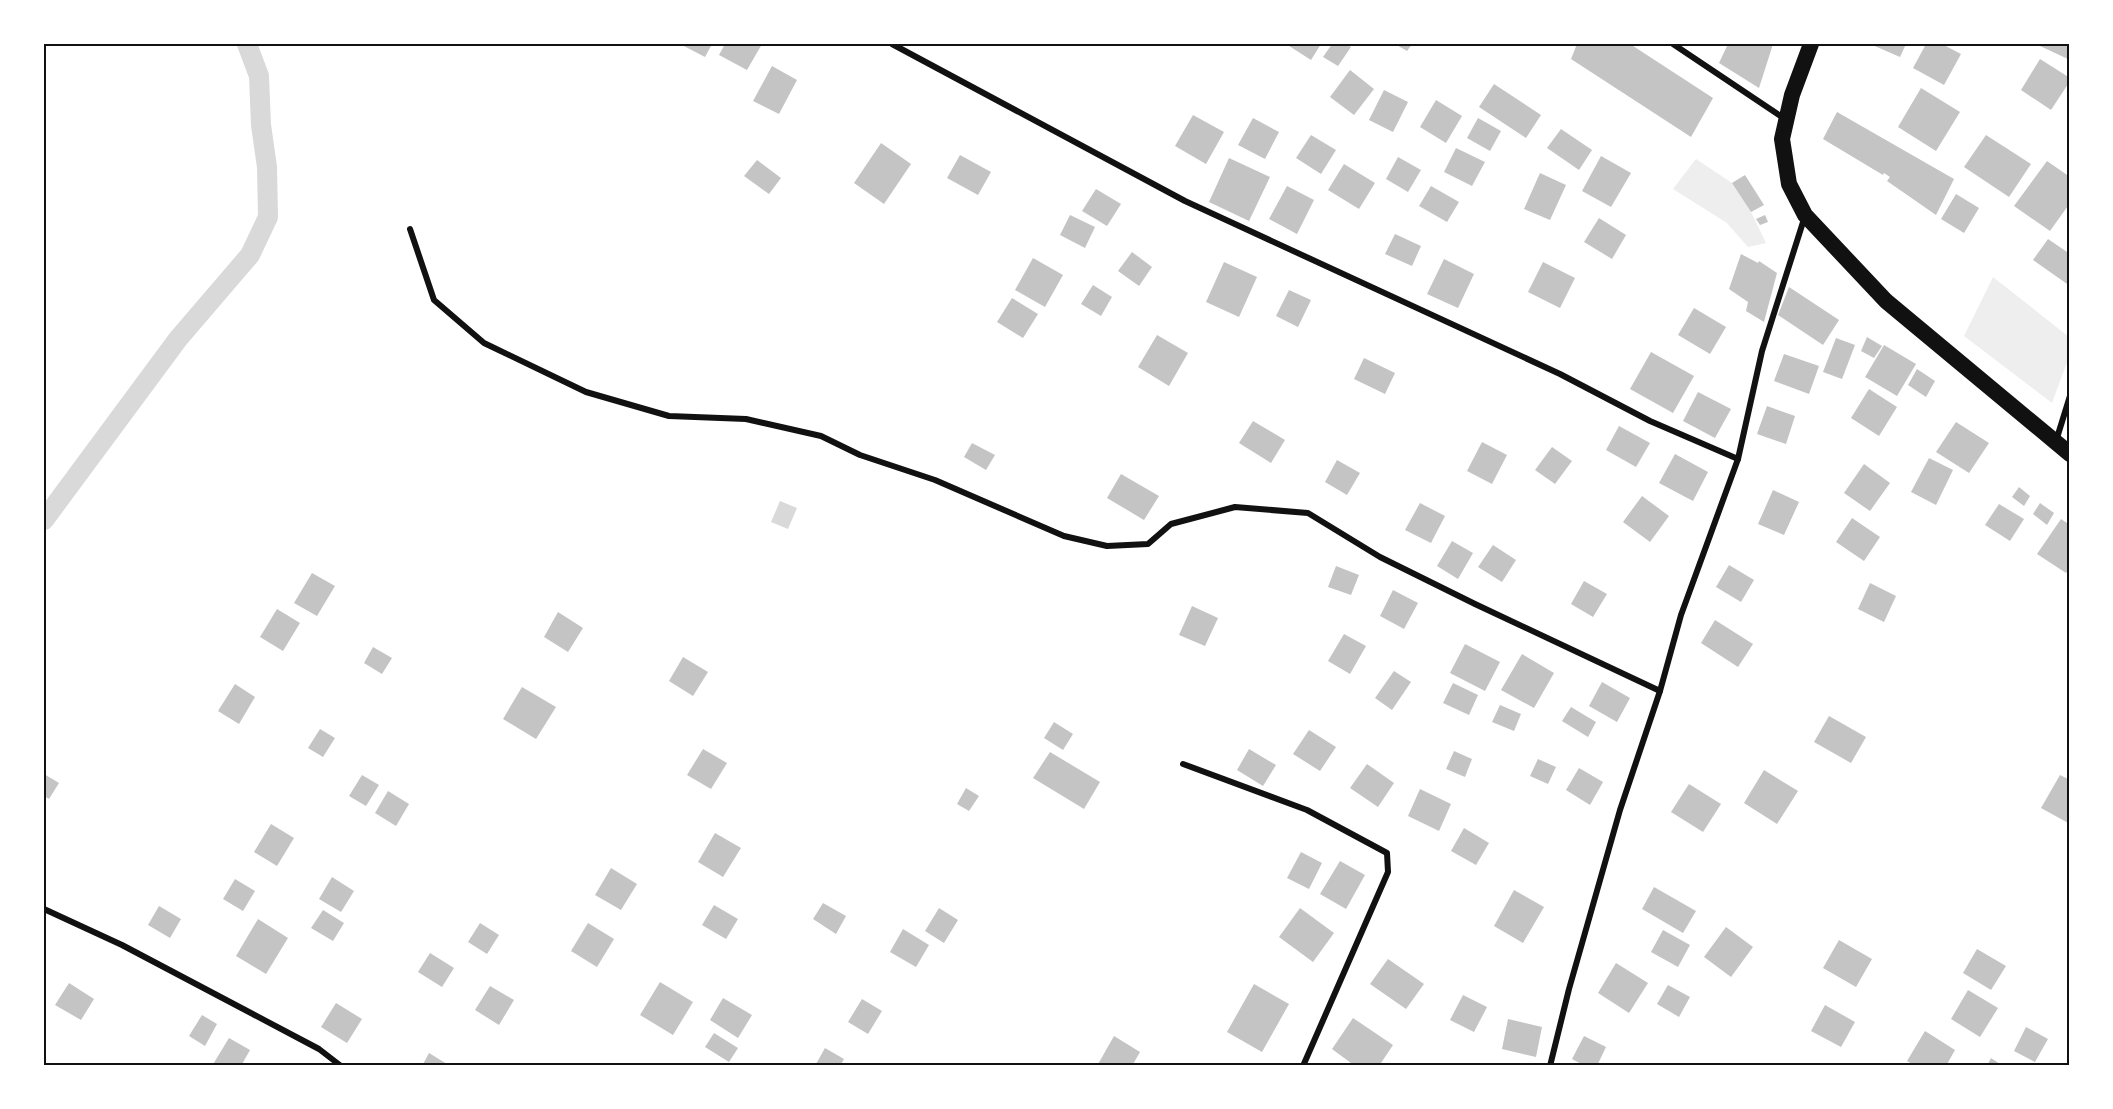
<svg xmlns="http://www.w3.org/2000/svg" width="2113" height="1109" font-family="Signika,sans-serif">
<style>
.green{fill:#eee}
.water{fill:#d9d9d9}
.lines{fill:none;stroke-linecap:round;stroke-linejoin:round}
.canal{stroke:#d9d9d9;stroke-width:20}
.building{fill:#c4c4c4}
.minor{stroke:#111;stroke-width:6}
.trunk{stroke:#111;stroke-width:16}
.neatline{fill:none;stroke:#111;stroke-width:2}
</style>
<rect width="100%" height="100%" fill="#fff"/>
<!-- green -->
<g class="green">
<polygon points="1696,159 1732,183 1751,212 1766,243 1748,247 1727,223 1673,189"/>
<polygon points="1993,277 2069,337 2069,357 2052,403 1964,336"/>
</g>
<!-- water -->
<polygon class="water" points="780,501 797,508 788,529 771,522"/>
<g class="lines">
<!-- canal -->
<polyline class="canal" points="44,520 178,339 250,255 268,217 267,167 261,125 259,76 247,44"/>
</g>
<!-- building -->
<g class="building">
<polygon points="680,44 712,44 705,57"/>
<polygon points="725,44 762,44 747,70 719,55"/>
<polygon points="1286,44 1321,44 1311,60"/>
<polygon points="1332,44 1346,44 1351,47 1338,66 1323,57"/>
<polygon points="1395,44 1412,44 1407,51"/>
<polygon points="1577,44 1630,44 1713,98 1691,137 1571,59"/>
<polygon points="1728,44 1773,44 1759,88 1719,63"/>
<polygon points="1870,44 1906,44 1900,57"/>
<polygon points="1926,44 1942,44 1961,54 1944,85 1913,68"/>
<polygon points="2039,44 2070,44 2070,60 2038,45"/>
<polygon points="2040,59 2070,78 2070,81 2051,110 2021,90"/>
<polygon points="772,66 797,80 779,114 753,101"/>
<polygon points="1350,70 1374,89 1354,115 1330,97"/>
<polygon points="1494,84 1541,115 1526,138 1479,107"/>
<polygon points="1921,88 1960,112 1936,151 1898,127"/>
<polygon points="1384,90 1408,102 1393,132 1369,120"/>
<polygon points="1436,100 1462,116 1446,143 1420,127"/>
<polygon points="1837,112 1954,179 1936,215 1887,181 1890,177 1884,173 1883,175 1823,139"/>
<polygon points="1193,115 1224,132 1206,164 1175,146"/>
<polygon points="1253,118 1279,132 1265,159 1238,145"/>
<polygon points="1478,118 1501,131 1490,151 1467,138"/>
<polygon points="1561,129 1592,150 1579,170 1547,148"/>
<polygon points="1311,135 1336,150 1321,174 1296,158"/>
<polygon points="1986,135 2031,164 2009,197 1964,167"/>
<polygon points="881,143 911,164 884,204 854,183"/>
<polygon points="1456,148 1485,162 1472,186 1444,172"/>
<polygon points="960,155 991,172 978,195 947,178"/>
<polygon points="1601,156 1631,173 1611,207 1582,191"/>
<polygon points="1398,157 1421,170 1408,192 1386,179"/>
<polygon points="1229,158 1270,177 1249,221 1209,202"/>
<polygon points="757,160 781,178 769,194 744,176"/>
<polygon points="2047,161 2070,177 2070,203 2050,231 2014,206"/>
<polygon points="1344,164 1375,183 1359,209 1328,190"/>
<polygon points="1540,173 1566,185 1550,220 1524,209"/>
<polygon points="1745,175 1764,205 1751,212 1732,183"/>
<polygon points="1287,186 1314,200 1297,234 1269,219"/>
<polygon points="1431,186 1459,202 1447,222 1419,206"/>
<polygon points="1096,189 1121,204 1107,226 1082,211"/>
<polygon points="1956,194 1979,208 1964,233 1941,219"/>
<polygon points="1070,215 1095,227 1085,248 1060,235"/>
<polygon points="1765,215 1768,222 1760,225 1756,219"/>
<polygon points="1599,218 1626,235 1612,259 1584,242"/>
<polygon points="1395,234 1421,246 1412,266 1385,254"/>
<polygon points="2048,239 2070,254 2070,286 2033,260"/>
<polygon points="1132,252 1152,267 1139,286 1118,271"/>
<polygon points="1741,254 1758,263 1759,261 1777,273 1764,322 1746,311 1748,302 1729,289"/>
<polygon points="1033,258 1063,275 1045,307 1015,290"/>
<polygon points="1444,259 1474,274 1458,308 1427,294"/>
<polygon points="1224,262 1257,277 1239,317 1206,302"/>
<polygon points="1543,262 1575,278 1560,308 1528,292"/>
<polygon points="1093,285 1112,297 1101,316 1081,304"/>
<polygon points="1789,287 1839,320 1823,345 1778,315"/>
<polygon points="1289,290 1311,300 1298,327 1276,316"/>
<polygon points="1012,298 1038,314 1023,338 997,322"/>
<polygon points="1694,308 1726,327 1710,354 1678,335"/>
<polygon points="1157,335 1188,353 1169,386 1138,367"/>
<polygon points="1867,337 1882,346 1874,358 1861,351"/>
<polygon points="1836,338 1855,345 1842,379 1823,372"/>
<polygon points="1884,345 1916,364 1897,396 1865,377"/>
<polygon points="1651,352 1694,376 1673,413 1630,389"/>
<polygon points="1784,354 1819,366 1809,394 1774,381"/>
<polygon points="1364,358 1395,373 1385,394 1354,379"/>
<polygon points="1917,369 1935,381 1926,397 1908,385"/>
<polygon points="1869,389 1897,407 1879,436 1851,418"/>
<polygon points="1698,392 1731,409 1715,438 1683,421"/>
<polygon points="1767,406 1795,416 1786,444 1757,434"/>
<polygon points="1253,421 1285,440 1271,463 1239,443"/>
<polygon points="1956,422 1989,443 1969,473 1936,452"/>
<polygon points="1619,426 1650,443 1636,467 1606,450"/>
<polygon points="1482,442 1507,455 1492,484 1467,471"/>
<polygon points="972,443 995,455 986,470 964,457"/>
<polygon points="1552,447 1572,461 1555,484 1535,470"/>
<polygon points="1675,454 1708,472 1693,501 1659,483"/>
<polygon points="1929,458 1953,470 1936,505 1911,492"/>
<polygon points="1337,460 1360,473 1347,495 1325,482"/>
<polygon points="1864,464 1890,483 1870,511 1844,493"/>
<polygon points="1121,474 1159,496 1144,520 1107,498"/>
<polygon points="2019,487 2030,496 2024,506 2012,497"/>
<polygon points="1773,490 1799,502 1784,535 1758,524"/>
<polygon points="1642,496 1669,516 1650,542 1623,522"/>
<polygon points="1420,503 1445,516 1431,543 1405,530"/>
<polygon points="2040,503 2054,513 2047,525 2033,514"/>
<polygon points="1999,504 2024,519 2010,541 1985,525"/>
<polygon points="1852,518 1880,537 1864,561 1836,542"/>
<polygon points="2061,519 2070,525 2070,567 2066,573 2037,554"/>
<polygon points="1452,541 1473,553 1458,579 1437,566"/>
<polygon points="1493,545 1516,560 1502,582 1478,567"/>
<polygon points="1729,565 1754,580 1741,602 1716,587"/>
<polygon points="1336,566 1359,575 1351,595 1328,587"/>
<polygon points="312,573 335,586 317,616 294,603"/>
<polygon points="1584,581 1607,594 1593,617 1571,604"/>
<polygon points="1870,583 1896,596 1884,622 1858,609"/>
<polygon points="1393,590 1418,603 1404,629 1380,616"/>
<polygon points="1192,606 1218,618 1205,646 1179,635"/>
<polygon points="277,609 300,623 283,651 260,637"/>
<polygon points="558,612 583,628 568,652 544,637"/>
<polygon points="1715,620 1753,644 1738,667 1701,643"/>
<polygon points="1344,634 1366,646 1350,674 1328,661"/>
<polygon points="1465,644 1500,662 1485,691 1450,673"/>
<polygon points="373,647 392,658 382,674 364,663"/>
<polygon points="1522,654 1554,673 1534,708 1501,690"/>
<polygon points="683,657 708,672 693,696 669,681"/>
<polygon points="1394,671 1411,682 1392,710 1375,698"/>
<polygon points="1602,682 1630,698 1617,722 1589,706"/>
<polygon points="1453,683 1478,695 1469,715 1443,703"/>
<polygon points="235,684 255,697 239,724 218,711"/>
<polygon points="522,687 556,707 536,739 503,719"/>
<polygon points="1500,705 1521,714 1514,731 1492,722"/>
<polygon points="1571,707 1596,722 1588,737 1562,721"/>
<polygon points="1829,716 1866,737 1851,763 1814,742"/>
<polygon points="1054,722 1073,734 1063,750 1044,738"/>
<polygon points="320,729 335,738 323,757 308,748"/>
<polygon points="1309,730 1336,747 1320,771 1293,754"/>
<polygon points="703,749 727,763 711,789 687,775"/>
<polygon points="1249,749 1276,765 1263,786 1237,770"/>
<polygon points="1454,751 1472,759 1465,777 1446,769"/>
<polygon points="1050,752 1100,782 1084,809 1033,778"/>
<polygon points="1538,759 1556,767 1548,784 1530,776"/>
<polygon points="1367,764 1394,783 1378,807 1350,788"/>
<polygon points="1579,768 1603,782 1590,805 1566,790"/>
<polygon points="1764,770 1798,791 1777,824 1744,803"/>
<polygon points="44,774 59,783 49,799 44,796"/>
<polygon points="362,775 379,785 366,806 349,796"/>
<polygon points="2060,775 2070,780 2070,824 2041,808"/>
<polygon points="1689,784 1721,804 1703,832 1671,812"/>
<polygon points="966,788 979,796 969,811 957,804"/>
<polygon points="1420,789 1451,804 1439,831 1408,816"/>
<polygon points="388,791 409,804 396,826 375,813"/>
<polygon points="271,824 294,838 277,866 254,852"/>
<polygon points="1464,828 1489,843 1476,865 1451,851"/>
<polygon points="715,833 741,848 723,877 698,862"/>
<polygon points="1301,852 1322,863 1309,889 1287,878"/>
<polygon points="1340,861 1365,875 1346,909 1320,894"/>
<polygon points="611,868 637,884 621,910 595,895"/>
<polygon points="332,877 354,891 341,912 319,899"/>
<polygon points="235,879 255,891 243,911 223,899"/>
<polygon points="1654,887 1696,911 1683,933 1642,909"/>
<polygon points="1514,890 1544,907 1523,943 1494,926"/>
<polygon points="823,903 846,916 836,934 813,919"/>
<polygon points="714,905 738,919 726,939 702,925"/>
<polygon points="159,906 181,919 170,938 148,925"/>
<polygon points="939,908 958,920 944,943 925,931"/>
<polygon points="1300,908 1334,933 1313,962 1279,937"/>
<polygon points="323,910 344,923 333,941 311,928"/>
<polygon points="258,919 288,938 266,974 236,956"/>
<polygon points="480,923 499,935 487,954 468,942"/>
<polygon points="588,923 614,939 597,967 571,951"/>
<polygon points="1726,927 1753,947 1731,977 1704,957"/>
<polygon points="903,929 929,945 916,967 890,952"/>
<polygon points="1663,930 1690,945 1678,967 1651,952"/>
<polygon points="1839,940 1872,959 1856,987 1823,968"/>
<polygon points="1977,949 2006,966 1991,990 1963,973"/>
<polygon points="430,953 454,968 442,987 418,972"/>
<polygon points="1388,959 1424,984 1406,1009 1370,984"/>
<polygon points="1616,963 1648,983 1629,1013 1598,993"/>
<polygon points="660,982 693,1002 673,1035 640,1015"/>
<polygon points="69,983 94,999 81,1020 55,1005"/>
<polygon points="1254,984 1289,1004 1262,1052 1227,1032"/>
<polygon points="1668,985 1690,997 1679,1017 1657,1004"/>
<polygon points="490,986 514,1000 499,1025 475,1010"/>
<polygon points="1968,990 1998,1008 1980,1037 1951,1019"/>
<polygon points="1463,995 1487,1007 1474,1032 1450,1020"/>
<polygon points="723,998 752,1015 738,1038 710,1020"/>
<polygon points="862,999 882,1011 868,1034 848,1022"/>
<polygon points="336,1003 362,1019 347,1043 321,1027"/>
<polygon points="1825,1005 1855,1022 1841,1047 1811,1031"/>
<polygon points="202,1015 217,1024 205,1046 189,1036"/>
<polygon points="1353,1018 1393,1045 1379,1066 1355,1066 1332,1049"/>
<polygon points="1508,1019 1542,1027 1536,1057 1502,1049"/>
<polygon points="2026,1027 2048,1039 2035,1062 2014,1051"/>
<polygon points="1925,1031 1955,1050 1946,1066 1915,1066 1907,1061"/>
<polygon points="714,1033 738,1048 729,1062 705,1047"/>
<polygon points="1114,1036 1140,1052 1132,1066 1097,1066"/>
<polygon points="1584,1036 1606,1047 1597,1066 1585,1066 1572,1059"/>
<polygon points="229,1038 250,1050 241,1066 212,1066"/>
<polygon points="825,1048 844,1059 840,1066 816,1064"/>
<polygon points="429,1053 447,1064 446,1066 422,1066"/>
<polygon points="1991,1058 2003,1066 1987,1066"/>
</g>
<g class="lines">
<!-- minor -->
<g class="minor">
<polyline points="892,44 1185,201 1560,374 1650,421 1738,459"/>
<polyline points="1673,44 1785,119"/>
<polyline points="410,229 434,300 484,343 586,392 669,416 746,419 821,436 860,455 935,480 1064,536 1107,546 1148,544 1171,524 1235,507 1308,513 1380,557 1475,604 1660,691"/>
<polyline points="2056,441 2070,396"/>
<polyline points="1183,764 1307,810 1387,853 1388,872 1303,1066"/>
<polyline points="44,909 122,945 319,1049 341,1066"/>
<polyline points="1550,1066 1569,989 1620,810 1660,691 1681,615 1738,459 1762,351 1804,219"/>
</g>
<!-- trunk -->
<polyline class="trunk" points="1811,44 1792,95 1782,139 1789,184 1805,215 1886,301 2070,454"/>
</g>
<!-- border -->
<rect width="2113" height="1109" fill="none" stroke="#ffffff" stroke-width="90"/>
<rect x="45" y="45" width="2023" height="1019" class="neatline"/>
</svg>
